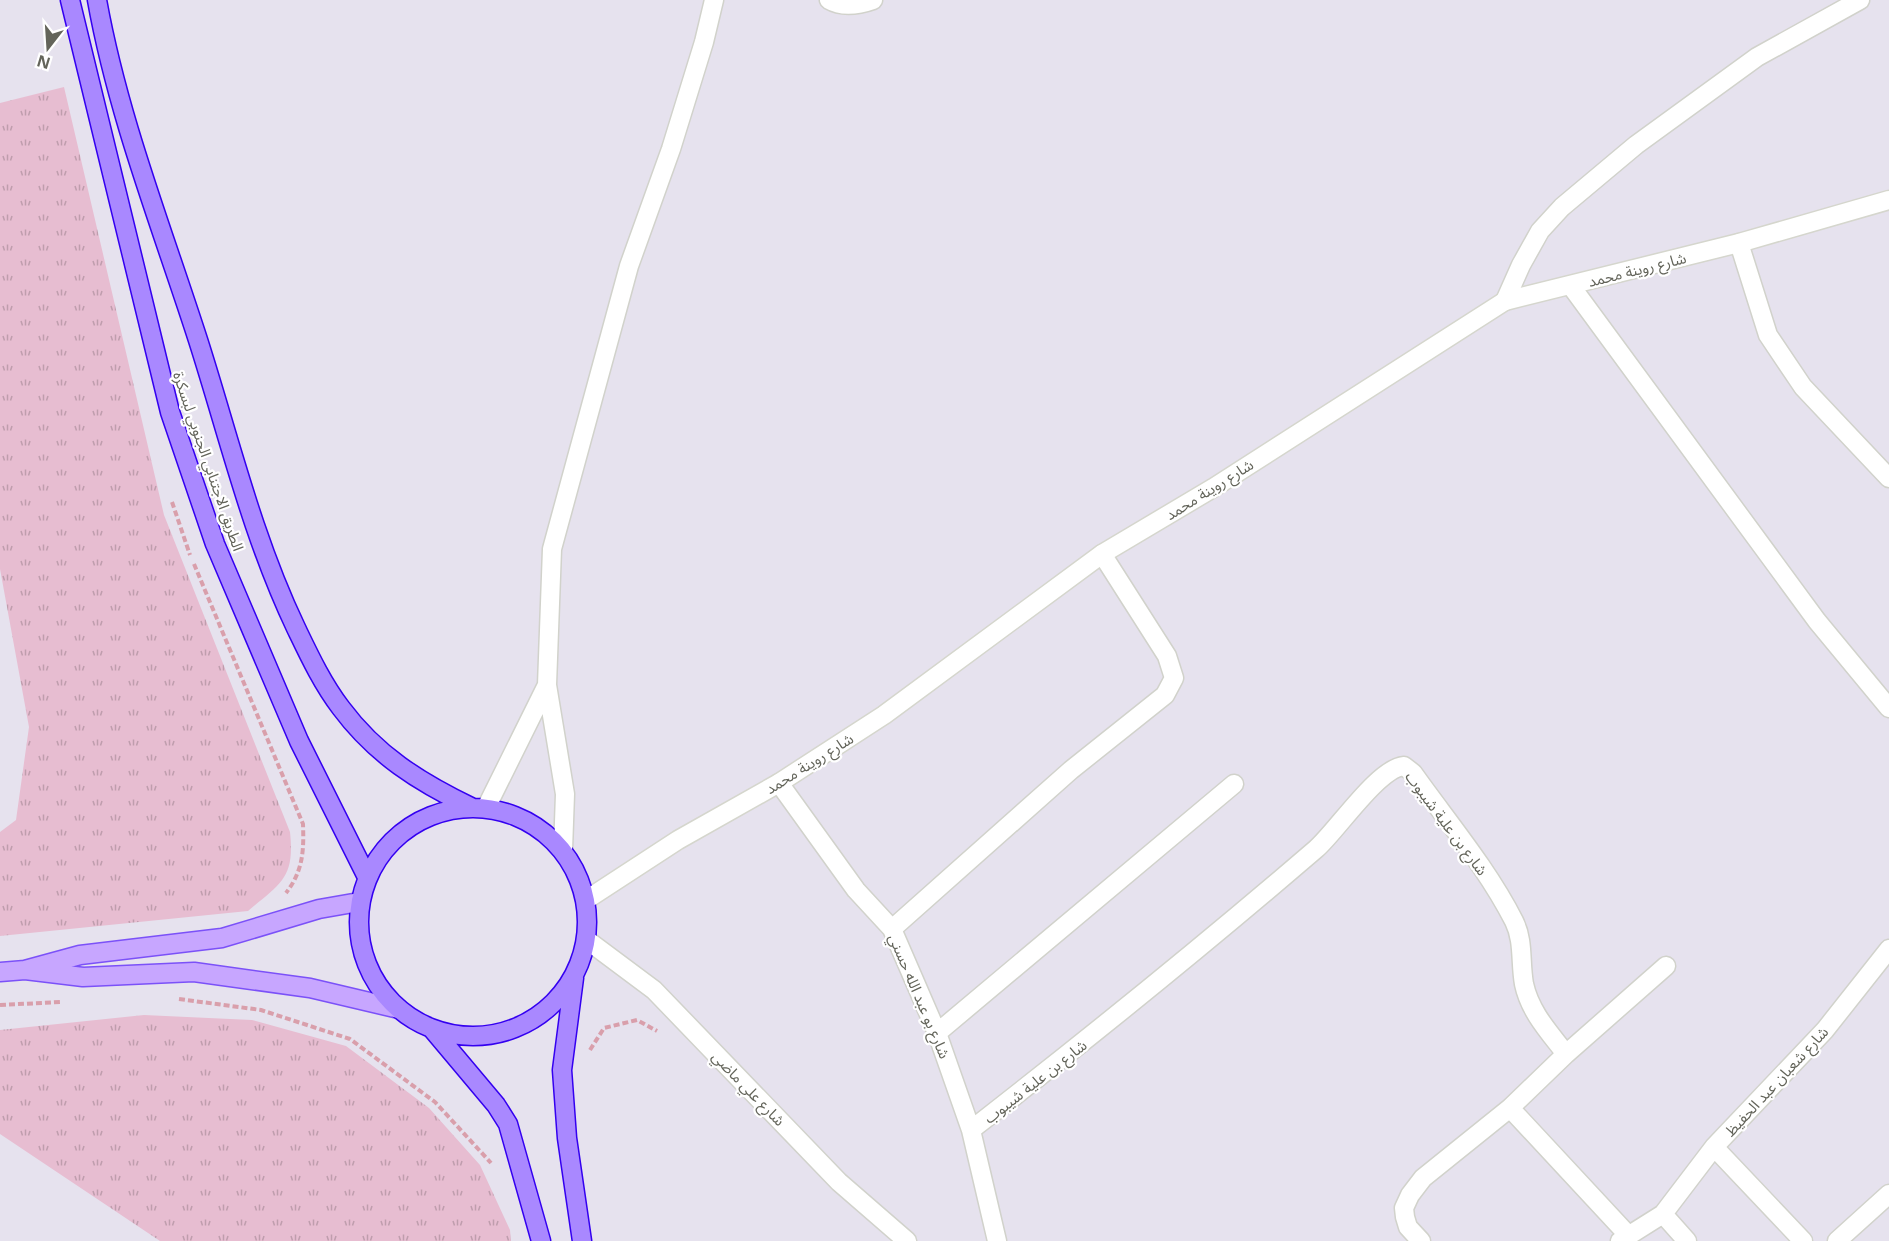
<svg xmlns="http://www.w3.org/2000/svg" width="1889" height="1241" viewBox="0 0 1889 1241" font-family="'Noto Sans','Noto Sans Arabic',sans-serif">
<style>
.grass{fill:url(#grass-tufts)}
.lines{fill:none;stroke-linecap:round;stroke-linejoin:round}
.lane-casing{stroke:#d1d2cb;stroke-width:21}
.street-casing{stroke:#d1d2cb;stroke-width:21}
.secondary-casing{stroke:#d5d6cd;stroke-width:21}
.primary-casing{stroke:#7b51f8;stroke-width:21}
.highway-casing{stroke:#3400f0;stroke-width:21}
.path{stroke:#d99fab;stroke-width:4;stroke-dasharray:6 3;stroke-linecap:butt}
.lane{stroke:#fff;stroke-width:18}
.street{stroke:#fff;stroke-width:18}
.secondary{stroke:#fff;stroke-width:18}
.primary{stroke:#c7a6ff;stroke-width:18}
.highway{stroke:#a988ff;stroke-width:18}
.labels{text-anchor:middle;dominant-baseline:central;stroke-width:4.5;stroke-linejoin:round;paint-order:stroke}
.street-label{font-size:15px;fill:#63645a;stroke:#fff}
</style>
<defs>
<pattern id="grass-tufts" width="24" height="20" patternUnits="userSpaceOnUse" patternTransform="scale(1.5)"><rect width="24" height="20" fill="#e7bdd1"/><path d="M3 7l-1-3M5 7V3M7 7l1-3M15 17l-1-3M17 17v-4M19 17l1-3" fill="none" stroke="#bf9dad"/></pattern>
</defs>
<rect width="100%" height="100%" fill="#e6e2ee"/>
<path class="grass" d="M64,87L164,515L290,832C295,878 281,883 248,911L0,936V832L16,820L29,727L0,569V103Z
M144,1015L252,1020L346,1046L429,1108L480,1165L510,1230L511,1241H160L0,1134V1030Z"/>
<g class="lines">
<g class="lane-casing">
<path id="lane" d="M1739,243L1768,335L1803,387L1889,478"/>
</g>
<g class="street-casing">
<path id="street" d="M829,0C843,8 859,5 873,0
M1571,286L1817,621L1889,708
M1505,301L1521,265L1540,231L1562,207L1636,145L1757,57L1860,0
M779,783L856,890L892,929L937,1033L971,1130L997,1241
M486,808L547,685
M563,850L565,794L547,685L552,549L629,266L671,149L704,42L714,0
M892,929L1071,770L1165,695L1174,678L1167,656L1102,554
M587,940L654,990L839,1182L907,1241
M937,1033L1234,784
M1566,1054L1666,966
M1510,1108L1628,1235
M971,1130C1088,1039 1203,946 1316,849C1336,832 1378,768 1404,766L1413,773C1447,821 1487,868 1514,921C1524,941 1520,962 1524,984C1530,1012 1549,1032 1566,1054L1510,1108L1423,1178L1410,1195L1404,1208L1405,1217L1408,1227L1421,1241
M1714,1147L1803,1241
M1663,1214L1687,1241
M1620,1241L1663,1214L1714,1147L1825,1030L1889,949
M1837,1241L1889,1194"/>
</g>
<g class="secondary-casing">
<path id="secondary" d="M586,900L678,840L779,783L884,715L1102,554L1213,488L1505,301L1739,243L1889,200"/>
</g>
<g class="primary-casing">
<path id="primary" d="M25,970L83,977L194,972L310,988L399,1009
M0,972L25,970L80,955L222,938L319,909L359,902"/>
</g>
<g class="highway-casing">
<path id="highway" d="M70,0L170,412L215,544L299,741L367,877
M97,0C118,117 162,228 198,340C229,437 252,536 296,628C309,655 322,683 341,708C376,755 419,782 471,807
M359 922a114 114 0 1 1 228 0a114 114 0 1 1-228 0Z
M574,978L562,1070L567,1138L582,1241
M433,1030L496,1105L508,1124L541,1241"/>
</g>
<path class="path" d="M172,502L190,555
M194,564L303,824C304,851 303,871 286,893
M179,999L261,1010L350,1039L435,1102L491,1163
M0,1005L61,1002
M590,1050L604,1028L637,1020L657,1031"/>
<use href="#lane" class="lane"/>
<use href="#street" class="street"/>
<use href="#secondary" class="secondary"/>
<use href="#primary" class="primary"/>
<use href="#highway" class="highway"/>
</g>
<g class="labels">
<g class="street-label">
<text transform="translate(1637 269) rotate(-14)">شارع روينة محمد</text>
<text transform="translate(209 461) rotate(71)">الطريق الاجتنابي الجنوبي لبسكرة</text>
<text transform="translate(1209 489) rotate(-32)">شارع روينة محمد</text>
<text transform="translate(809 763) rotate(-32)">شارع روينة محمد</text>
<text transform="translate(1447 823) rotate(53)">شارع بن علية شيبوب</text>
<text transform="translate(920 996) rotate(67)">شارع بو عبد الله حسني</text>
<text transform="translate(1035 1081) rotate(-38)">شارع بن علية شيبوب</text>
<text transform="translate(1776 1081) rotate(-47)">شارع شعبان عبد الحفيظ</text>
<text transform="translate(749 1088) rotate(46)">شارع علي ماضي</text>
</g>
</g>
<g transform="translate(48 48) rotate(197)" stroke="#ffffff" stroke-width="4.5" paint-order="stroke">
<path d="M0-4.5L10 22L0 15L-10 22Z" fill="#63645a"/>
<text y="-9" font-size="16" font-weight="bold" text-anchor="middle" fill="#63645a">N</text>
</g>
</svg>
